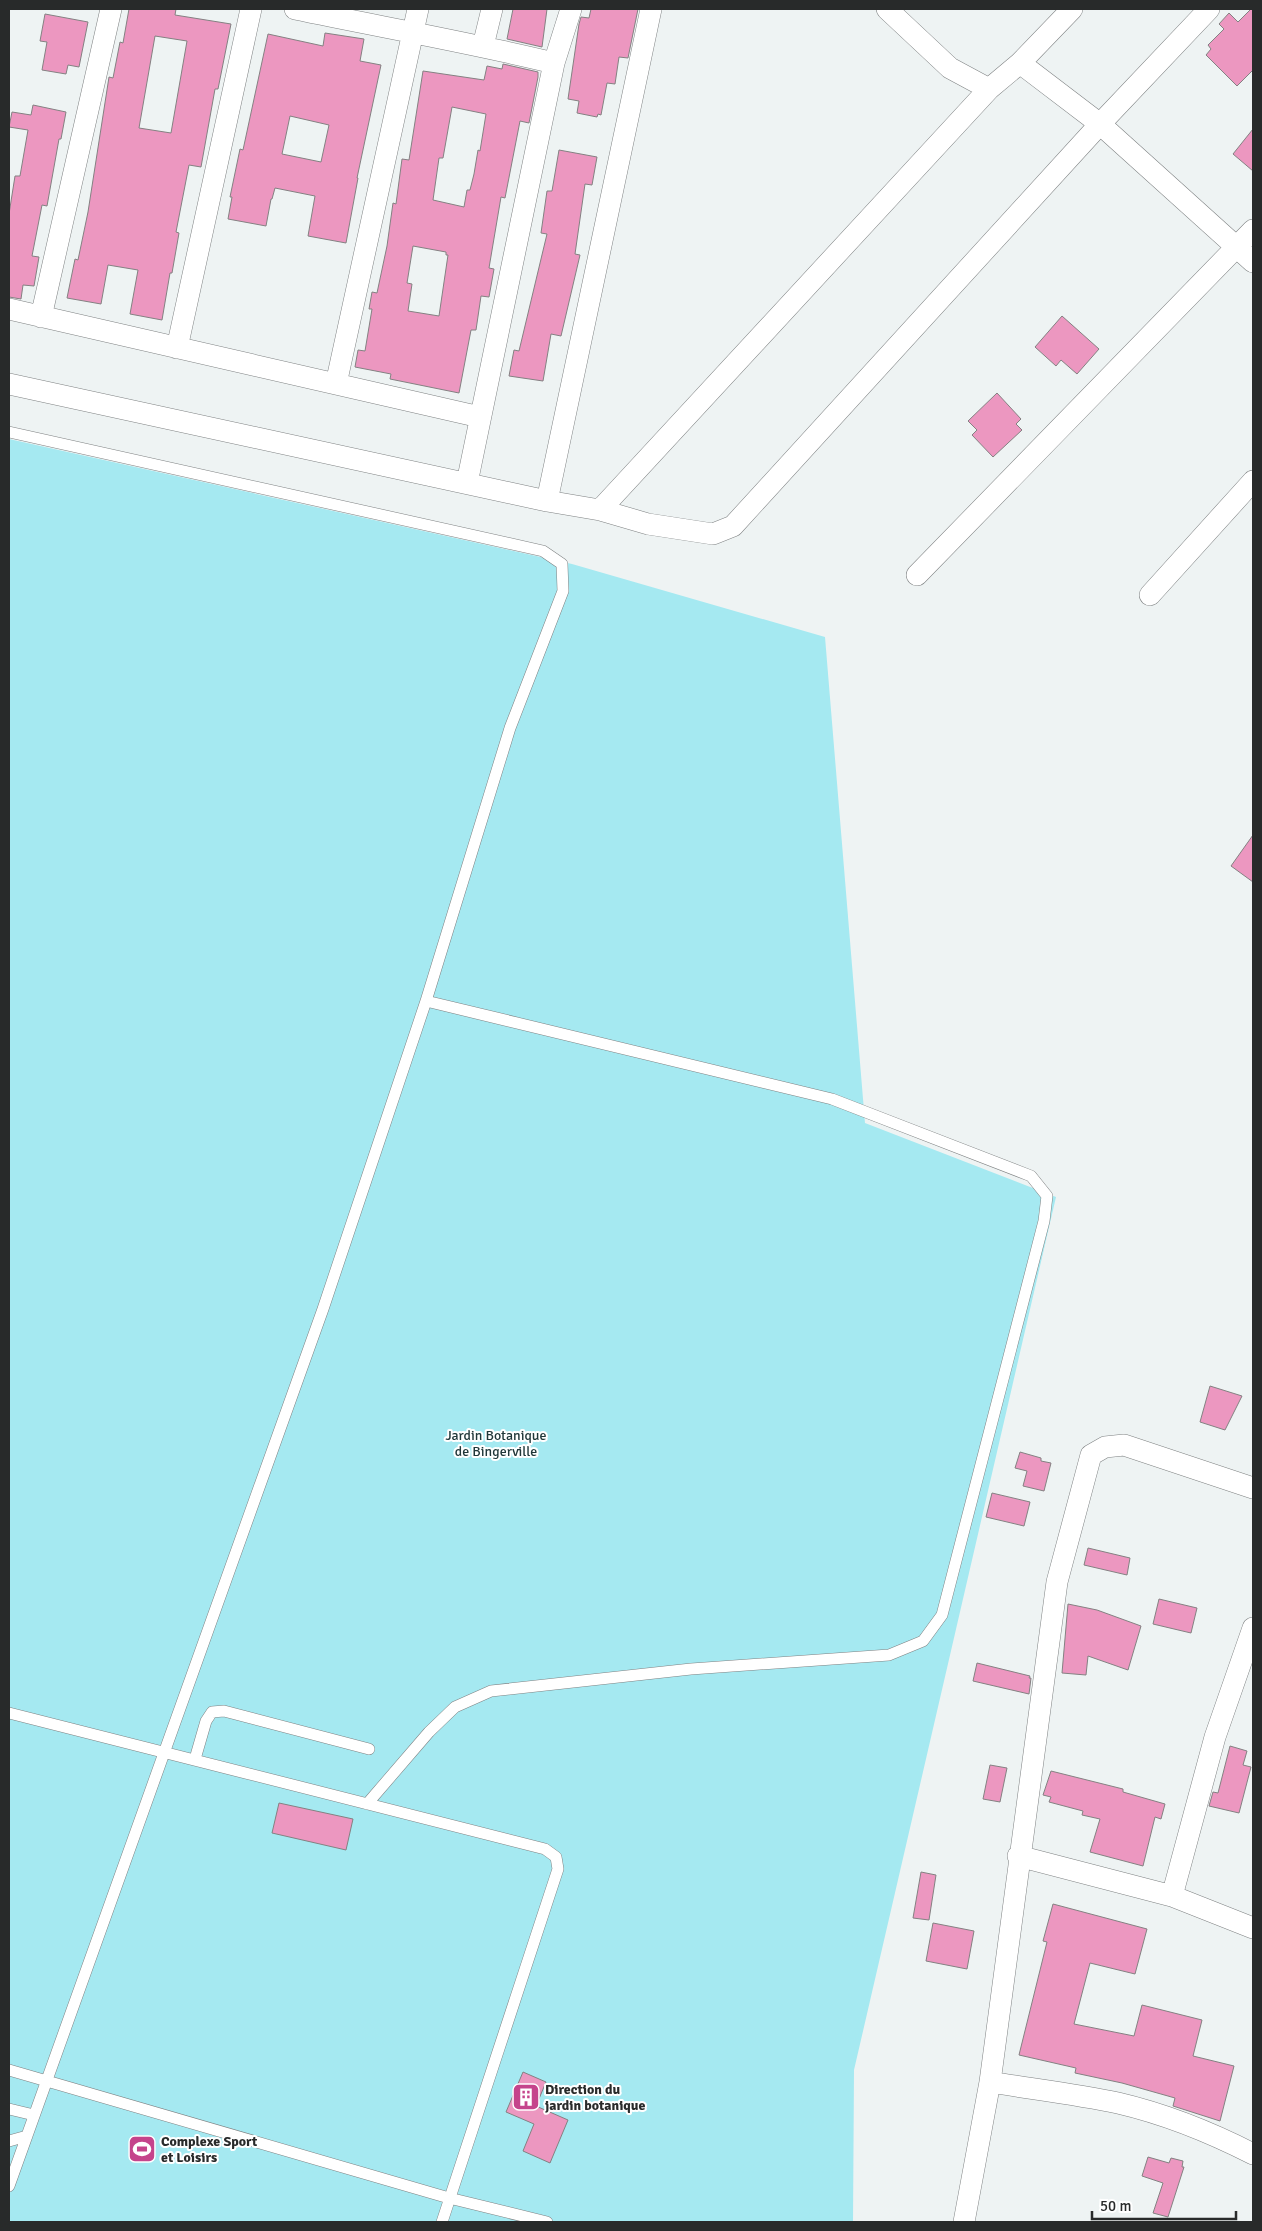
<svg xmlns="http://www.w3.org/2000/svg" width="1262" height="2231" viewBox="0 0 1262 2231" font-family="Signika,sans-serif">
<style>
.green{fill:#a5e9f1}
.building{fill:#ec97c0;stroke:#848182;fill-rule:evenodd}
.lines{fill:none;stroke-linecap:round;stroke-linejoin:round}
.lane-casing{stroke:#7f8283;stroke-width:12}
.street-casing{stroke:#7f8283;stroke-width:22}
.lane{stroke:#fff;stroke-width:11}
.street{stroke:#fff;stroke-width:21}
.labels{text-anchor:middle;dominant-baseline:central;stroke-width:4;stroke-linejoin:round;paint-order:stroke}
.park-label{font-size:14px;fill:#203739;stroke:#fff}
.poi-label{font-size:14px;font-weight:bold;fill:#282a2a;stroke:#fff;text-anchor:start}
</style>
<rect width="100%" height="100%" fill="#eef3f3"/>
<path class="green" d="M9,439L572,564L825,637L865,1123L1056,1197L854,2070L853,2222H9Z"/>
<path class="building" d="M129,9H176L175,15L231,24L218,89H215L201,167L189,165L176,232L179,233L172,273H170L162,320L130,314L138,270L108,265L101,304L67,298L75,259L78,260L88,212L109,77L113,78L120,42L123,43ZM155,36L187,41L171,133L139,128Z
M513,9H547L542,47L507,39Z
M591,9H638L628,58L619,57L615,84L607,83L601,115L598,114L597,117L577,113L579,101L568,99L579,24L581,17L589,18Z
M1251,9H1253V70L1237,86L1206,55L1211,49L1208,45L1224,29L1219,24L1229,13L1238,22Z
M45,14L88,22L79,67L68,65L66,74L42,70L47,42L40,41Z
M325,33L364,39L360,61L381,65L357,178H358L346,243L308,236L315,196L275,188L272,199H271L266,226L228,219L232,197H230L240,149L243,150L268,34L323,46ZM290,116L329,125L321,162L282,154Z
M503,64L538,72V77L529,123L520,121L505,198L501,197L489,268L494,269L489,297L481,296L476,330H471L459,393L390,379L391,374L355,367L358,350L365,351L372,309H369L372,292L377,293L387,246L393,203L396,204L402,159L409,160L423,71L484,80L487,66L502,69ZM452,107L486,114L480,151L478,150L474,174L470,190H467L464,207L433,200L439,158H443ZM413,246L446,252V255H448L439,316L408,311L412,284L407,283Z
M33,105L66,112L61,139H59L47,206L42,205L32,256L39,257L34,286L23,285L21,299L9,297V214L15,176H20L28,130L9,127L12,112L31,115Z
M1253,129V171L1233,154Z
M559,150L597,157L592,185L585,184L575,254L580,255L561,336L551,334L543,381L509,376L514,350L519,351L547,234L541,233L547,191H552Z
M1062,316L1099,349L1077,374L1061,360L1056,366L1035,347Z
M997,393L1021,419L1016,424L1022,430L993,457L972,435L977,430L968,421Z
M1253,835V882L1231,866Z
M1210,1386L1242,1396L1225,1430L1200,1422Z
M1020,1452L1041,1458V1461L1051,1463L1044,1491L1023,1486L1027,1471L1015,1468Z
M992,1493L1030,1502L1024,1526L986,1517Z
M1088,1548L1130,1558L1127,1575L1084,1565Z
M1159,1599L1197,1608L1191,1633L1153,1624Z
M1068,1604L1097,1610L1141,1626L1128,1670L1088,1656L1086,1675L1062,1673Z
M977,1663L1030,1676L1029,1678H1031L1029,1694L973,1681Z
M1230,1746L1247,1751L1243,1765L1251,1767L1239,1813L1209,1806L1213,1792L1218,1793Z
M990,1765L1007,1768L1000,1802L983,1799Z
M1051,1771L1123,1789V1792L1165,1804L1161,1819L1155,1817L1143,1866L1090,1852L1100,1819L1082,1815L1083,1811L1049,1802L1051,1797L1043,1795Z
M279,1803L353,1819L346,1850L272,1833Z
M921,1872L936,1875L929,1920L913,1918Z
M1053,1904L1147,1929L1135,1974L1090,1963L1074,2024L1134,2036L1142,2005L1202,2020L1193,2056L1234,2066L1220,2121L1173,2106L1175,2098L1122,2083L1075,2073L1076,2068L1019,2055L1047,1942L1043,1941Z
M933,1923L974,1931L967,1969L926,1961Z
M523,2072L546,2082L536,2106L568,2120L550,2163L523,2151L534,2124L506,2112Z
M1148,2157L1169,2163L1171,2158L1183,2161L1182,2167H1184L1168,2217L1153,2213L1163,2183L1142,2176Z"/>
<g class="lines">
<g class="lane-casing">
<path id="lane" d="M9,432L543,551L562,564L563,591L510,728L426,1001L323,1309L9,2186
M9,1713L545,1849L556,1857L558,1869L442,2222
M195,1759L206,1721L212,1712L224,1711L369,1749
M367,1804L429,1732L455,1707L491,1691L691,1669L889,1655L923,1641L942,1615L1044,1221L1047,1196L1031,1176L832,1099L426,1001
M9,2070L449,2198L547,2222
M9,2109L34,2115
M9,2141L27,2136"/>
</g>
<g class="street-casing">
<path id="street" d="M295,9C381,27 468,42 554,63
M887,9L950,68L989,89
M1072,9L1020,63L1100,124L1253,262
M483,46L492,9
M9,309L480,417
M41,317L111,9
M177,348L251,9
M9,384L547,501L600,510L648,524L713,534L733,526L1100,124L1209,9
M336,384L418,9
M467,483L554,63L571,9
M547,501L651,9
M600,510L989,89L1020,63
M917,575L1253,230
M1150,595L1253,481
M1018,1856L1172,1896L1215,1737L1253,1628
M1172,1896L1253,1928
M990,2082C1032,2089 1076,2094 1118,2103C1165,2114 1210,2132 1253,2154
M964,2222L990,2082L1057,1582L1091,1455L1105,1447L1124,1445L1253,1488"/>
</g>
<use href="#lane" class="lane"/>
<use href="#street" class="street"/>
</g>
<defs>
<g id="building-square" transform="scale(1.4375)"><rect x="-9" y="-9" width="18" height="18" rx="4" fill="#c5448c" stroke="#fff"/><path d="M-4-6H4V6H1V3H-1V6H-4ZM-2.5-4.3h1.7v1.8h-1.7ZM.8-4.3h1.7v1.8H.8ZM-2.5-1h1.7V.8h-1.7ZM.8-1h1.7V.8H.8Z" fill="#fff"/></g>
<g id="stadium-square" transform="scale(1.4375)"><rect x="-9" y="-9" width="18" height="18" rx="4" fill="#c5448c" stroke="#fff"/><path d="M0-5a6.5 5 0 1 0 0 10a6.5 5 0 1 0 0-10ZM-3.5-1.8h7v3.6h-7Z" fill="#fff"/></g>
</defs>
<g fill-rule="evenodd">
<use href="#building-square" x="526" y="2097"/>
<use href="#stadium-square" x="142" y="2149"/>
</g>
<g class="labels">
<g class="park-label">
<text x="496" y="1435">Jardin Botanique<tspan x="496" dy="16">de Bingerville</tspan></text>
</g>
<g class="poi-label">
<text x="545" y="2089">Direction du<tspan x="545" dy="16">jardin botanique</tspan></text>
<text x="161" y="2141">Complexe Sport<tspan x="161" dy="16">et Loisirs</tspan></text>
</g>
</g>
<rect width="1262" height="2231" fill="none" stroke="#282a2a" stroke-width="20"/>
<path d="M1092 2211v8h144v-8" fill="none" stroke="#282a2a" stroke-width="2.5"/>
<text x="1100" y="2211" font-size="15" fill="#282a2a" stroke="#ffffff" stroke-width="4" paint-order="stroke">50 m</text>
</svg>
